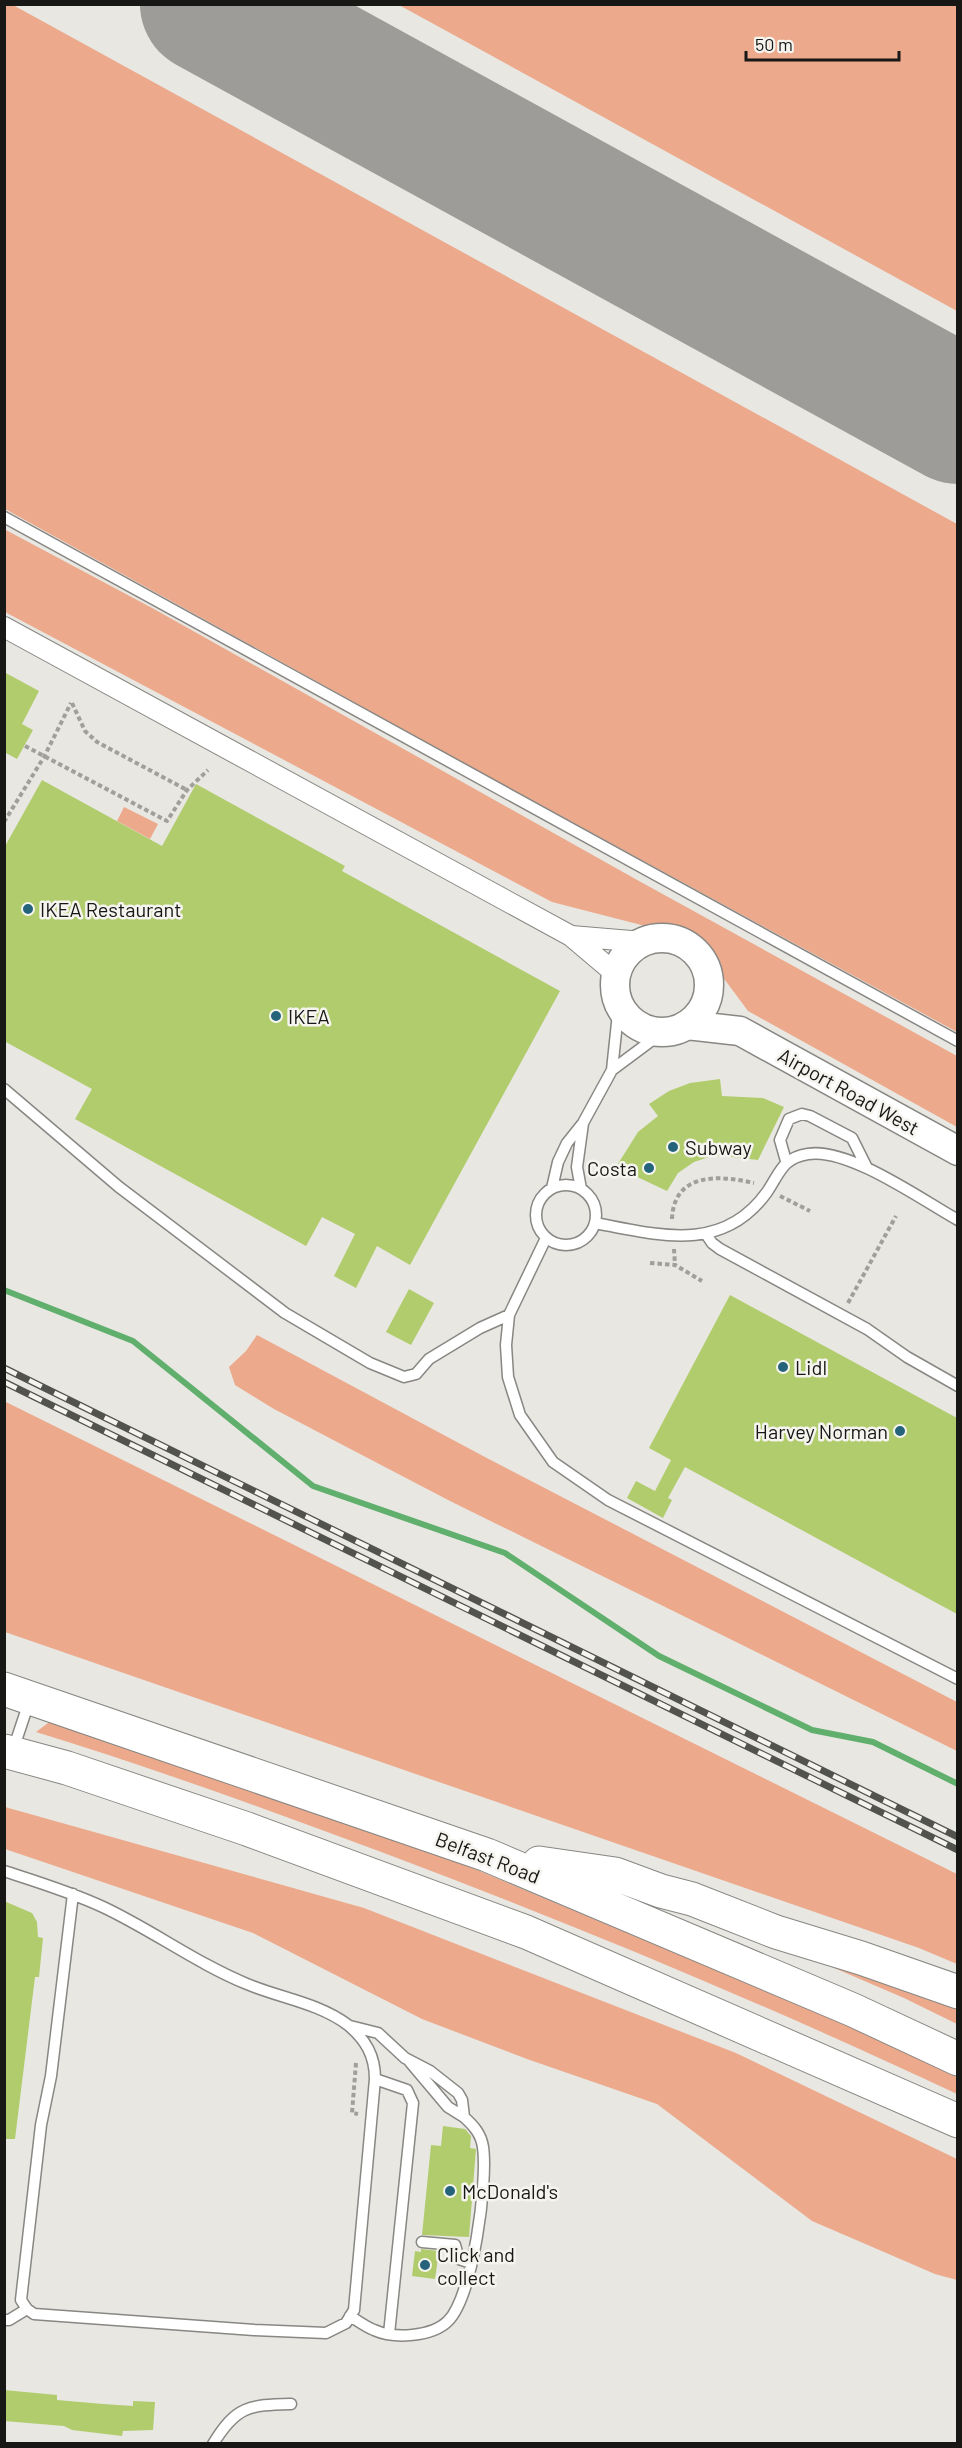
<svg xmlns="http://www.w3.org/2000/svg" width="962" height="2448" viewBox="0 0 962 2448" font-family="Barlow,sans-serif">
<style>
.green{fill:#eca98c}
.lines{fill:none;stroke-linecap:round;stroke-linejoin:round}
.stream{stroke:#60af6d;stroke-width:6}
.runway{stroke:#9d9c98;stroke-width:138}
.building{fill:#b1cc6d}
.lane-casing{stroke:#888783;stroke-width:13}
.street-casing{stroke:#888783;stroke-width:22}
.secondary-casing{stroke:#888783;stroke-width:31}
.highway-casing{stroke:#888783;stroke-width:35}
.path{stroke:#a09f9b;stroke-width:4;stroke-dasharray:4.5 3;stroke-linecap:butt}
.lane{stroke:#fff;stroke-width:10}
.street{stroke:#fff;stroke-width:20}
.secondary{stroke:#fff;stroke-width:28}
.highway{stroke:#fff;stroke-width:33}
.rail-casing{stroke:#52524f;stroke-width:7}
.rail{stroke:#f5f4ef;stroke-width:4.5;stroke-dasharray:14;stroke-linecap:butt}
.poi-dot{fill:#25637a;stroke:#f5f4ef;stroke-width:2}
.labels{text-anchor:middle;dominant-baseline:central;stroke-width:5;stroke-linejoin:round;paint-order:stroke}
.poi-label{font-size:20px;fill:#171715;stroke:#f5f4ef;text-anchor:start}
.street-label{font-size:20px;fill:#171715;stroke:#f5f4ef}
</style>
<rect width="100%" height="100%" fill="#e8e7e2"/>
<path class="green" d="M13,5L957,524V1032L462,762L5,509L4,5Z
M399,5H957V311Z
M4,529L154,609L639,881L957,1056V1127L748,1011L708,957L684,936L552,902L5,612Z
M124,807L158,824L150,839L117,821Z
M257,1335L483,1456L957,1702V1751L450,1501L274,1409L235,1385L229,1367L246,1351Z
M4,1401L957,1874V1964L919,1948L5,1632Z
M52,1720L451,1859L861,2031L957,2077V2094C770,2006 578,1926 384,1853C269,1810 153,1768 36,1732Z
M5,1807L364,1908L736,2053L957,2159V2280L935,2274L812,2221L657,2104L527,2059L422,2019L253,1933L5,1849Z
M811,1958L957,2005V2024L904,1998Z"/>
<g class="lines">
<path class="stream" d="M4,1290L133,1341L313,1486L505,1553L659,1656L812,1730L873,1742L958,1784"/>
<path class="runway" d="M209,4L958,415"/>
</g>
<path class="building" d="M4,672L39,691L22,724L33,730L17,759L6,753L4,756Z
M42,780L162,846L196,784L345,866L342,871L560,991L410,1265L377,1246L356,1288L334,1276L355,1234L322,1217L306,1246L75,1119L92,1089L4,1041V848Z
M720,1079L722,1096L763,1098L784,1107L758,1160L715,1155L694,1162L678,1173L667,1191L616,1167L638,1132L658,1116L649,1104L669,1091L690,1083Z
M409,1289L434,1303L411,1345L386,1332Z
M730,1295L957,1418V1614L685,1467L668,1498L672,1500L663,1518L627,1498L636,1481L655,1491L671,1460L649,1448Z
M4,1901L32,1913L37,1922L38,1937L43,1938L39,1977H35L15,2139H4Z
M443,2126L465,2129L471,2136L470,2148L476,2149L469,2237L422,2235L431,2145L441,2146Z
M421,2249L439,2251L435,2279L412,2276L415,2251L421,2252Z
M4,2390L57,2395V2400L103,2404L133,2406V2401L155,2402L153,2430L123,2431L122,2436L72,2430L64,2426L4,2421Z"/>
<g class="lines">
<g class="lane-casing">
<path id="lane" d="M4,517L958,1041
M612,1070L663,1032
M4,1089L119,1187L285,1313L370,1363L404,1377L416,1374L429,1359L480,1328L509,1315
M786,1161L780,1140L789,1119L802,1114L810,1116L852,1138L867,1168
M536 1215a30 30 0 1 1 60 0a30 30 0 1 1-60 0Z
M552,1188L558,1162L567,1143L583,1123L612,1070L619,1004
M581,1189L577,1167L583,1123
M595,1223C658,1235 723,1254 767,1192C780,1173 782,1158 808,1154C848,1147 922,1200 958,1220
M706,1234L712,1243L720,1249L867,1329L907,1357L958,1386
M546,1238L509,1315L506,1345L508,1377L520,1415L553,1462L608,1500L958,1679
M13,1750L29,1702
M4,1871C38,1882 71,1892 103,1907C152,1930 196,1963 247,1984C280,1998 319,2003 348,2025C366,2040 375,2056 375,2079L354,2310L346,2323L326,2333L254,2330L34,2314L27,2309L21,2300L41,2125L51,2076L73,1894
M350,2026L378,2033L405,2058L430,2071L458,2093L462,2100L464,2117C474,2126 481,2134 483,2147C488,2182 473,2296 448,2321C432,2337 394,2339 374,2330C366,2327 358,2321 350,2316
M410,2062L448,2107L464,2117
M375,2079L407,2090L413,2103L389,2334
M422,2242L455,2245L459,2259L471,2263
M4,2320H9L27,2309
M213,2444C236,2406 249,2405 291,2404"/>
</g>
<g class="street-casing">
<path id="street" d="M4,627L571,936L616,974
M571,936L643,942"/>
</g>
<g class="secondary-casing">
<path id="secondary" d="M615 985a47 47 0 1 1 94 0a47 47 0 1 1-94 0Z
M687,1025L740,1031L958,1151"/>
</g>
<g class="highway-casing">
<path id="highway" d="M4,1689L487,1855L853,2010L958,2059
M4,1751L67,1768L247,1829L526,1932L958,2121
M539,1863L615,1874L661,1891L692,1899L776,1932L861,1958L958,1992"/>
</g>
<path class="path" d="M72,703L85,731L97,742L187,790
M25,746L167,821L187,790L208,770
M4,822L44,757L71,703
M780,1196L810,1211
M672,1219C674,1172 719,1175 754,1183
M674,1249L675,1265
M650,1263L675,1265L702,1281
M848,1303L896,1216
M356,2063L352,2113L358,2114"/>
<use href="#lane" class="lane"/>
<use href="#street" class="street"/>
<use href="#secondary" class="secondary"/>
<use href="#highway" class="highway"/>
<g class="rail-casing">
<path id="rail" d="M4,1368L958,1837
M4,1382L958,1850"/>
</g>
<use href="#rail" class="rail"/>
</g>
<g class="poi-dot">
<circle cx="28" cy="909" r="6"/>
<circle cx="276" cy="1016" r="6"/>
<circle cx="673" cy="1147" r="6"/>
<circle cx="649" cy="1168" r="6"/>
<circle cx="783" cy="1367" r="6"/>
<circle cx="900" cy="1431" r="6"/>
<circle cx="450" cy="2191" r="6"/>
<circle cx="425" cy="2265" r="6"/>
</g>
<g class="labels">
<g class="poi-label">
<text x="40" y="909">IKEA Restaurant</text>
<text x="288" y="1016">IKEA</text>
<text x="685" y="1147">Subway</text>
<text x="637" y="1168" text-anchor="end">Costa</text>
<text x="795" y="1367">Lidl</text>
<text x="888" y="1431" text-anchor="end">Harvey Norman</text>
<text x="462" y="2191">McDonald's</text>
<text x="437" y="2254">Click and<tspan x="437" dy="23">collect</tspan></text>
</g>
<g class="street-label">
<text transform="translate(849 1091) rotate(29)">Airport Road West</text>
<text transform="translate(488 1857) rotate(21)">Belfast Road</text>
</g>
</g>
<rect width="962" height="2448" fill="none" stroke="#171715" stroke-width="12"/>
<path d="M746 51v9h153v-9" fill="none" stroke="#171715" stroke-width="3"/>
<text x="755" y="51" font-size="18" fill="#171715" stroke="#f5f4ef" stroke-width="4.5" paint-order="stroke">50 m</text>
</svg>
